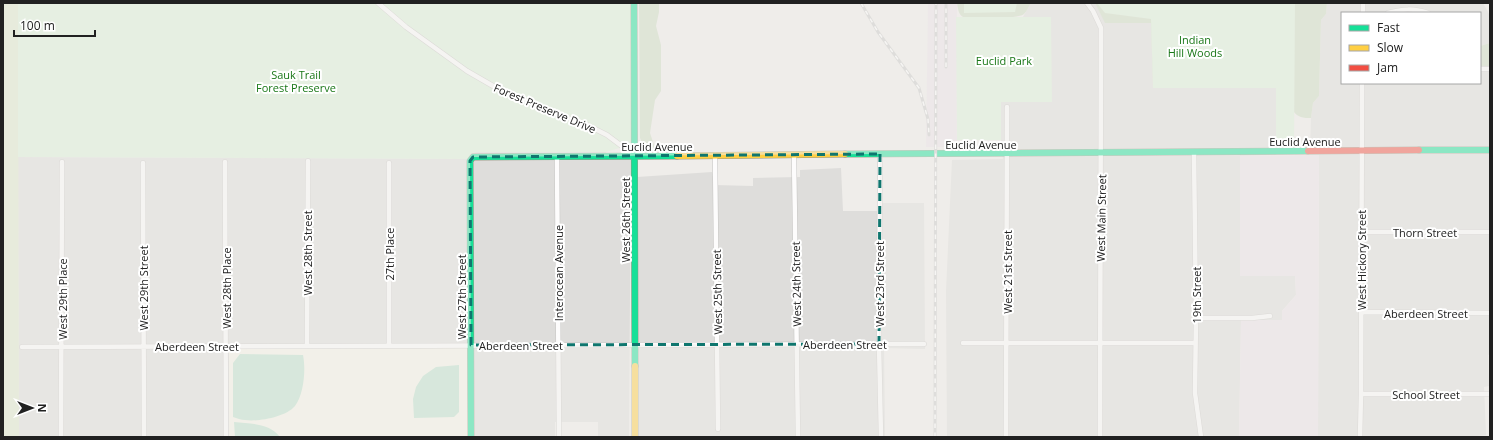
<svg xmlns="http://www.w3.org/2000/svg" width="1493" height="440" viewBox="0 0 1493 440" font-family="'Open Sans',sans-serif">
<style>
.residential{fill:#dedddb}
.industrial{fill:#ece3e9}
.education{fill:#f6f4e8}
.grass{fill:#dee9cc}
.forest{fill:#cddbc2}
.park{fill:#dcf1d9}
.pitch{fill:#bae1cc}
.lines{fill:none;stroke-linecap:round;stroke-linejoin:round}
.street-casing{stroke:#c5c4c2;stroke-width:5.5}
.fast-casing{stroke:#989783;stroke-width:7}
.slow-casing{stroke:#989783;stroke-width:7}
.jam-casing{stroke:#989783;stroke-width:7}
.street{stroke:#fdfcfc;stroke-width:4.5}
.fast{stroke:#16e098;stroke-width:6}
.slow{stroke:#ffcf43;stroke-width:6}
.jam{stroke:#f24e42;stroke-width:6}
.rail-casing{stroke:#cbcbcb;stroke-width:3}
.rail{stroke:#fff;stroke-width:1.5;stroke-dasharray:4.5;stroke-linecap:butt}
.marked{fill:none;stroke:#0f766e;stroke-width:3;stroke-dasharray:8 5;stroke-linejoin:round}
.labels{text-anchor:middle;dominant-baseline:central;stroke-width:4;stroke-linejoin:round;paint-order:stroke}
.park-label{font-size:11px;fill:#197717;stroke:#fff}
.street-label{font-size:11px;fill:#212121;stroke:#fff}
</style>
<rect width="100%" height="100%" fill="#efedea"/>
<path class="residential" d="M1031,3H1095L1106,23H1151L1153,88H1276V155L1240,156V276H1295L1296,295L1282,311V320L1241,321L1239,437H947L946,292L952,160L1003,159L1001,140V102L1051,17H1023Z
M1327,3H1483L1490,16V43L1480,46V13H1342V83H1480V66H1490V354L1488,355L1489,386L1484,387L1486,435L1468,437H1318L1319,155H1310L1311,118L1313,103L1319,96L1321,20L1326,14Z
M476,152H606L607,158L631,157L629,436H598V422H555V437H19L18,157L466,159L472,153Z
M841,168L843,211H882V203H924L925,349L884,348L885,437H639L637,177L712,172L714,185L753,186V178L800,177V170Z"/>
<path class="industrial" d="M928,3H957V147H926Z
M1319,155L1318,437H1239L1241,320H1282V311L1296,295L1295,276H1240V156Z"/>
<path class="education" d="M468,348V437H229V349Z"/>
<path class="grass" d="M3,3H18L19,437H3Z"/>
<path class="forest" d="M639,3H659V12L656,26L661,45V91L655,100L650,133L655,148L647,149L644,147L640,138Z
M957,3H1031C1029,6 1027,11 1024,14C1019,19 970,20 963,17C958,14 958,8 957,3Z
M1095,3H1327L1326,14L1321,20L1319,96L1313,103L1311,118C1292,119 1291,107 1285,92L1276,88H1153L1151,23H1105Z
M1490,43V66H1480V46Z"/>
<path class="park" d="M18,3H631V142L629,145L606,152H476L472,153L467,159L18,157Z
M964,3H1017L1015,12L964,13Z
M1097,3H1295L1294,148L1276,147V88H1153L1151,19L1105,13Z
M956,17H1051L1052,102H1001V140H957Z"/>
<path class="pitch" d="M240,354L303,355C306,369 304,394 295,406C286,417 258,422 245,420C241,420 237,418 233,417V363Z
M459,365V412L454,417L414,418L413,399L416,387L423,376L436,367Z
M234,422C251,424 269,423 280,437H235Z"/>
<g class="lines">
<g class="street-casing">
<path id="street" d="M378,3L406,27L467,71L500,90L557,114L587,125L607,135L635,156
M1087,3L1093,11L1101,28L1100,437
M1363,3V13
M1388,13C1402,9 1413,8 1428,13
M1480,69H1490
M1194,152L1196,318L1195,393L1201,437
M880,154L879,344L881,437
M715,155L718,429
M794,155L798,437
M557,157L559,437
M225,162L226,437
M143,163L144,437
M389,163V346
M1361,232H1490
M1361,312L1490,313
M1196,318H1252L1270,316
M963,343H1195
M307,346L308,161
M22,347L924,344
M1361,394H1490
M61,437L62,162
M1006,437L1007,107
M1360,437L1361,394L1362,83"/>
</g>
<g class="fast-casing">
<path id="fast" d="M634,3L635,366
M1419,150H1490
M845,154L1308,151
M471,437L470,161L473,157L677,156"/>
</g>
<g class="slow-casing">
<path id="slow" d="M677,156L845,154
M635,366V437"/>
</g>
<g class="jam-casing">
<path id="jam" d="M1308,151L1419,150"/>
</g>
<use href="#street" class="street"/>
<use href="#fast" class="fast"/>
<use href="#slow" class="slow"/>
<use href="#jam" class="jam"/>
<g class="rail-casing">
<path id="rail" d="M861,3L878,32L919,88L928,119L929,135
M946,67V3
M935,437L936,3"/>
</g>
<use href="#rail" class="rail"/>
</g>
<path d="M0 0H1493V440H0ZM880,154L879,344L471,345L470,161L473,157Z" fill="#efedea" fill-opacity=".55" fill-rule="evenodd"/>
<path class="marked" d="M880,154L879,344L471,345L470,161L473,157Z"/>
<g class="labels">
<g class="park-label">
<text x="1195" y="39">Indian<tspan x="1195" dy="13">Hill Woods</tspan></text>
<text x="1004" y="60">Euclid Park</text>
<text x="296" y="74">Sauk Trail<tspan x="296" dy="13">Forest Preserve</tspan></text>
</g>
<g class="street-label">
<text transform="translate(545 108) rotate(23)">Forest Preserve Drive</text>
<text x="1305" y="141">Euclid Avenue</text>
<text x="981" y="144">Euclid Avenue</text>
<text x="657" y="146">Euclid Avenue</text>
<text transform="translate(1101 218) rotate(-89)">West Main Street</text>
<text transform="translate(625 220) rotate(-90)">West 26th Street</text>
<text x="1425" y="232">Thorn Street</text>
<text transform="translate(307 253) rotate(-90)">West 28th Street</text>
<text transform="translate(389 254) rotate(-90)">27th Place</text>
<text transform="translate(1361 260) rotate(-90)">West Hickory Street</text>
<text transform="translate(1007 272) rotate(-90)">West 21st Street</text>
<text transform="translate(558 273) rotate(-90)">Interocean Avenue</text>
<text transform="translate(796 284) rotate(-91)">West 24th Street</text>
<text transform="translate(879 284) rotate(-90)">West 23rd Street</text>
<text transform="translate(143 288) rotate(-90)">West 29th Street</text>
<text transform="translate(226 288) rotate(-90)">West 28th Place</text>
<text transform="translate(717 292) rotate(-91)">West 25th Street</text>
<text transform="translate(1196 295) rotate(-90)">19th Street</text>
<text transform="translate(461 297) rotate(-90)">West 27th Street</text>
<text transform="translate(62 299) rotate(-90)">West 29th Place</text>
<text x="1426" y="313">Aberdeen Street</text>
<text x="845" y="344">Aberdeen Street</text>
<text x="521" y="345">Aberdeen Street</text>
<text x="197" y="346">Aberdeen Street</text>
<text x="1426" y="394">School Street</text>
</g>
</g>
<rect width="1493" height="440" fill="none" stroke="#212121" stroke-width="8"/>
<rect x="1341" y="12" width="140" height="72" fill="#ffffff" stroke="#a6a6a6"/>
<rect x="1349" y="25" width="20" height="6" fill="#16e098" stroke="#a6a6a6"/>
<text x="1377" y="32" font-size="12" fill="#212121">Fast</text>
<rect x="1349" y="45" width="20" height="6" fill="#ffcf43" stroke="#a6a6a6"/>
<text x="1377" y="52" font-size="12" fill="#212121">Slow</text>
<rect x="1349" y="65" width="20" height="6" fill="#f24e42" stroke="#a6a6a6"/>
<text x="1377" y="72" font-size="12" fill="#212121">Jam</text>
<g transform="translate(32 408) rotate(90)" stroke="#ffffff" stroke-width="3" paint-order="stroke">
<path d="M0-3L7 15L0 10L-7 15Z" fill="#212121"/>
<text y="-6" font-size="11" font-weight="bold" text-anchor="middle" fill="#212121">N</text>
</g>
<path d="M14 30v6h81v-6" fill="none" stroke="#212121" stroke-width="2"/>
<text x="20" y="30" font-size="12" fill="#212121" stroke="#ffffff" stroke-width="3" paint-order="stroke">100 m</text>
</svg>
